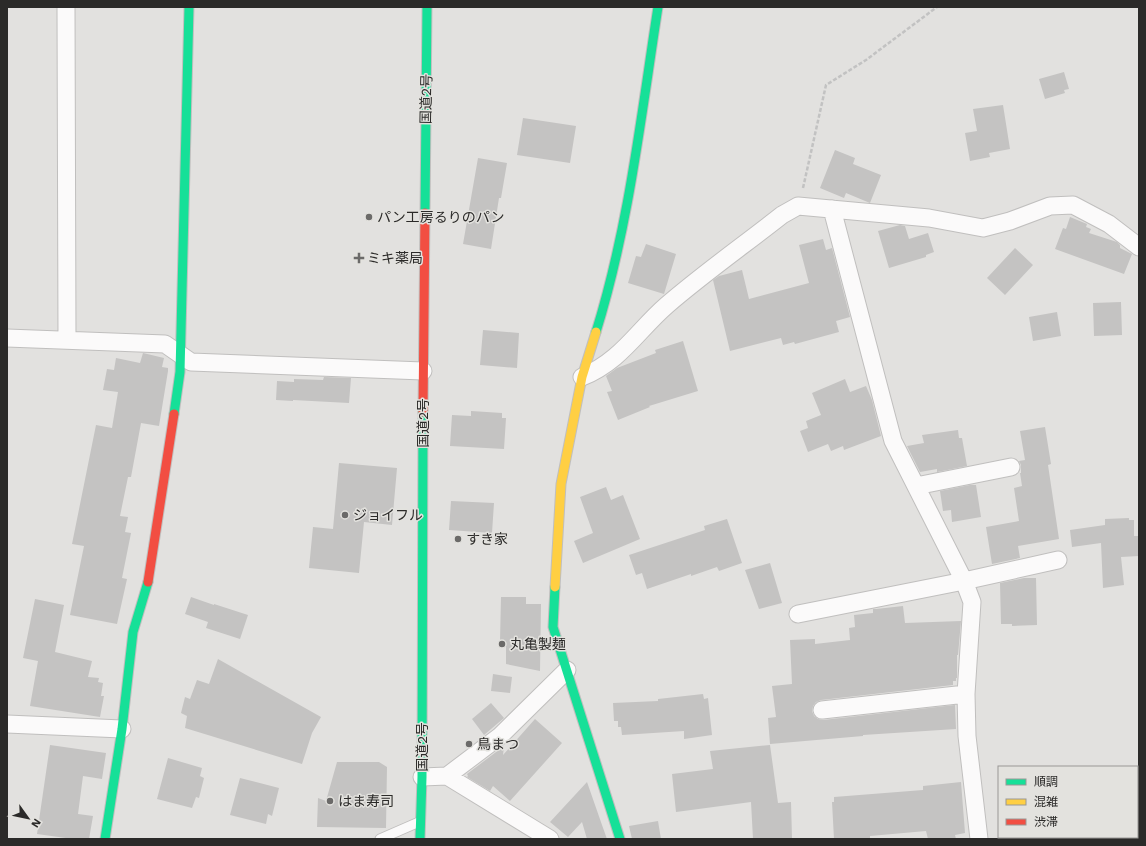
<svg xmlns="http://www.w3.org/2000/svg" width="1146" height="846" viewBox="0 0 1146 846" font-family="'Work Sans','Noto Sans JP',sans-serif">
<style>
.building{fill:#c4c3c2}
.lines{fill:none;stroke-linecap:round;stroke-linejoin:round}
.lane-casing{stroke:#c0bfbe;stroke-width:11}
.street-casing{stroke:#c0bfbe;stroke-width:19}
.fast-casing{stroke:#c0bfbe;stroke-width:11}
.slow-casing{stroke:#c0bfbe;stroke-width:11}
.jam-casing{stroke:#c0bfbe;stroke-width:11}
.path{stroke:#c2c2c2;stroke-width:2.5;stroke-dasharray:4 2;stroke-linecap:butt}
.lane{stroke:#fbfafa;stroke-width:9}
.street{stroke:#fbfafa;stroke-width:17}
.fast{stroke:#16e098;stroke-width:9}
.slow{stroke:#ffcf43;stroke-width:9}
.jam{stroke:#f24e42;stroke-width:9}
.poi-dot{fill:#6b6a69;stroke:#e3e2de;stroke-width:1.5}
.labels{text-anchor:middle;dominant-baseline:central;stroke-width:3;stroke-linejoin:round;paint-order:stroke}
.street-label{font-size:14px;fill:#2b2a29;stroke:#e3e2de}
.poi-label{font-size:14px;fill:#2b2a29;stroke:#e3e2de;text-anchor:start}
</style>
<rect width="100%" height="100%" fill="#e2e1df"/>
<path class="building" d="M1064,72L1069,89L1064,90L1065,93L1045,99L1039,79Z
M1003,105L1010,149L989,153L990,157L970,161L965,133L977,131L973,109Z
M523,118L576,126L570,163L517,155Z
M835,150L855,158L853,164L881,175L870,203L846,193L844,198L820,188Z
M478,158L507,163L501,198H499L491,249L463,244Z
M1070,217L1087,224L1086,227L1091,229L1089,233L1117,242L1120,245V248L1132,254L1124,274L1055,249L1063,228L1066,229Z
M900,225L905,226L909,239L928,233L934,252L926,255V257L889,268L878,231Z
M823,239L826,250L832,248L850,317L836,321L839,332L795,344L794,342L783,345L781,338L730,351L713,280L719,276L742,270L749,299L809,283L799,245Z
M646,244L676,254L664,294L628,283L636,256L641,257Z
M1015,248L1033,265L1005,295L987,278Z
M1121,302L1122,335L1094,336L1093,303Z
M1057,312L1061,336L1033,341L1029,317Z
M483,330L519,333L517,368L480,365Z
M683,341L698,391L649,406L650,407L618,420L607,392L612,391L606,376L617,368L656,353L655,350Z
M143,353L164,358L162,367L168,368V371L159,426L141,423L131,477H128L120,516L128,517L125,532L131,533L122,578L127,579L117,624L70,615L84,546L72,544L96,425L112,428L118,392L103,390L107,369L114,370L116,358L140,363Z
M324,377L351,378L349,403L293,400V401L276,400L277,381L294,382V379L323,380Z
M845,379L850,392L866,386L872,400L881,436L844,450L843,446L831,451L828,444L808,452L800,431L808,428L806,421L821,415L812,393Z
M471,411L502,413V418H506L504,449L450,446L452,415L471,416Z
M1045,427L1051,464L1048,465L1059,539L1018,546L1020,558L992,564L986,527L1019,521L1014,488L1022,486L1020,473H1021V465L1019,461L1025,460L1020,431Z
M958,430L959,438H962L967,466L937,472V469L920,472L907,446L924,443L922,435Z
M339,463L397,468L392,525L364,522L359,573L309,568L313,527L333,529Z
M970,485H976L981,517L952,522L951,510L943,511L940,491Z
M606,487L611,500L623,495L640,539L583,563L574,541L593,533L580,497Z
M451,501L494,503L492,533L449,530Z
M1129,518V520H1134V536H1138L1139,556L1121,557L1124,585L1103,588L1101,543L1072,547L1070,530L1105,525V519Z
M727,519L742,563L719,571L717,567L691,576V574L647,589L642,573L636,575L629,555L705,530L704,526Z
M770,563L782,603L759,609L745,570Z
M1024,578H1036L1037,625L1012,626V624H1001L1000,583Z
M191,597L214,605V604L248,615L240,639L206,628L208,622L185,614Z
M501,597H526V604H541L540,671L506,664V641H500Z
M35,599L64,605L55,652L92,661L88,677L99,678L98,682L103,683L101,696H104L100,717L30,706L38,661L23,658Z
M903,606L905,623L961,621L958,655H957V678H956V681H953V685L821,700L816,702L813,706L812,711L814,716L818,719L823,720L955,705L956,729L863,735V736L770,744L768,718L776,717L772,686L792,684L790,640L815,639V644L850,640L849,628L855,627L854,615L873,613V609H876Z
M218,659L321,717L312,733L302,764L185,728L187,716L181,713L185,697L190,699L197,680L209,684Z
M493,674L512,677L510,693L491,691Z
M703,694L704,699L708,698L712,735L684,739V731L622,735L621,727H618V721H614L613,703L658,701V699Z
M491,703L504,718L484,735L472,719Z
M535,719L562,743L510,801L493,786L490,791L467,777L468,776L467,774L504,746L503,755Z
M50,745L106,753L102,779L83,776L78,814L93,816L89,839H73L37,834Z
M770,745L778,803L791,802L792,838L753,839L751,802L676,812L672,774L713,769L710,751Z
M168,758L202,768L200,776L204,778L199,798L196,797L192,808L157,799Z
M337,762H379L387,767L386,828L317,827L318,798L326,801Z
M240,778L279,788L272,816L268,814L266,824L230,815Z
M587,782L602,825L607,839H587L582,822L568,837L550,822Z
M961,782L965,833L955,835L956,839H928L926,831L870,836V839H834L832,802H834V797L923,790V786Z
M658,821L661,839H632L629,826Z"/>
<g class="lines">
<g class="lane-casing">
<path id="lane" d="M380,839L419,822"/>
</g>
<g class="street-casing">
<path id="street" d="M66,7L67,339
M832,209L893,441L964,581L972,602L966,694L967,736L979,839
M7,338L165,344L191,362L423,371
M582,377C621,361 637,331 667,305C704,273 744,245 782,215L798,206L929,218L983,228L1010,221L1050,206L1073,205L1109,224L1139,247
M916,486L1011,467
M798,614L964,581L1058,560
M822,710L966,694
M7,724L122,729
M447,776L550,839
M422,777L447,776L500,736L567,670"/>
</g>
<g class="fast-casing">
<path id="fast" d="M425,213L427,7
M596,332C629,226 641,116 658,7
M174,414L180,372L189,7
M555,587L553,627L620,839
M105,839L122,729L133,632L148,582
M420,839L422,777L423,412"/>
</g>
<g class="slow-casing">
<path id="slow" d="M555,587L561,484L582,377L596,332"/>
</g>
<g class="jam-casing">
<path id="jam" d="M423,412L425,213
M148,582L174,414"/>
</g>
<path class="path" d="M803,188L826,85L866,60L937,7"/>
<use href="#lane" class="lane"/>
<use href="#street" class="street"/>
<use href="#fast" class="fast"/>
<use href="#slow" class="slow"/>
<use href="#jam" class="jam"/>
</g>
<g class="poi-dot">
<circle cx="369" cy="217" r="4"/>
<path d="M357 252h4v4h4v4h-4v4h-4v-4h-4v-4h4z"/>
<circle cx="345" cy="515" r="4"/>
<circle cx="458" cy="539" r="4"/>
<circle cx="502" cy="644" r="4"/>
<circle cx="469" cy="744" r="4"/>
<circle cx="330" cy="801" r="4"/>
</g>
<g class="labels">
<g class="street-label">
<text transform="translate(426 99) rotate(-89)">国道2号</text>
<text transform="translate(423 423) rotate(-90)">国道2号</text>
<text transform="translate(422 747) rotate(-90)">国道2号</text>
</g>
<g class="poi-label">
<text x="377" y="217">パン工房るりのパン</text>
<text x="367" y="258">ミキ薬局</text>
<text x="353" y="515">ジョイフル</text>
<text x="466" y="539">すき家</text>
<text x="510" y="644">丸亀製麺</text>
<text x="477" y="744">鳥まつ</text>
<text x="338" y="801">はま寿司</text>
</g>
</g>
<rect width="1146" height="846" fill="none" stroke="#2b2a29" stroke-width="16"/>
<rect x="998" y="766" width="140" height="72" fill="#e3e2de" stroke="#999896"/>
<rect x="1006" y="779" width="20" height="6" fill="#16e098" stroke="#999896"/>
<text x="1034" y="786" font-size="12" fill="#2b2a29">順調</text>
<rect x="1006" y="799" width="20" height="6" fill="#ffcf43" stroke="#999896"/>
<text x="1034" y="806" font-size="12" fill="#2b2a29">混雑</text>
<rect x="1006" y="819" width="20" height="6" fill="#f24e42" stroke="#999896"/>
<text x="1034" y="826" font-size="12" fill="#2b2a29">渋滞</text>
<g transform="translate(28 818) rotate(123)" stroke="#e3e2de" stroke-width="3" paint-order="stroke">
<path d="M0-3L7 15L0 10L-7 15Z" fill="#2b2a29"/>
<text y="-6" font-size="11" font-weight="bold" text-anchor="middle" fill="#2b2a29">N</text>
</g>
</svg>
